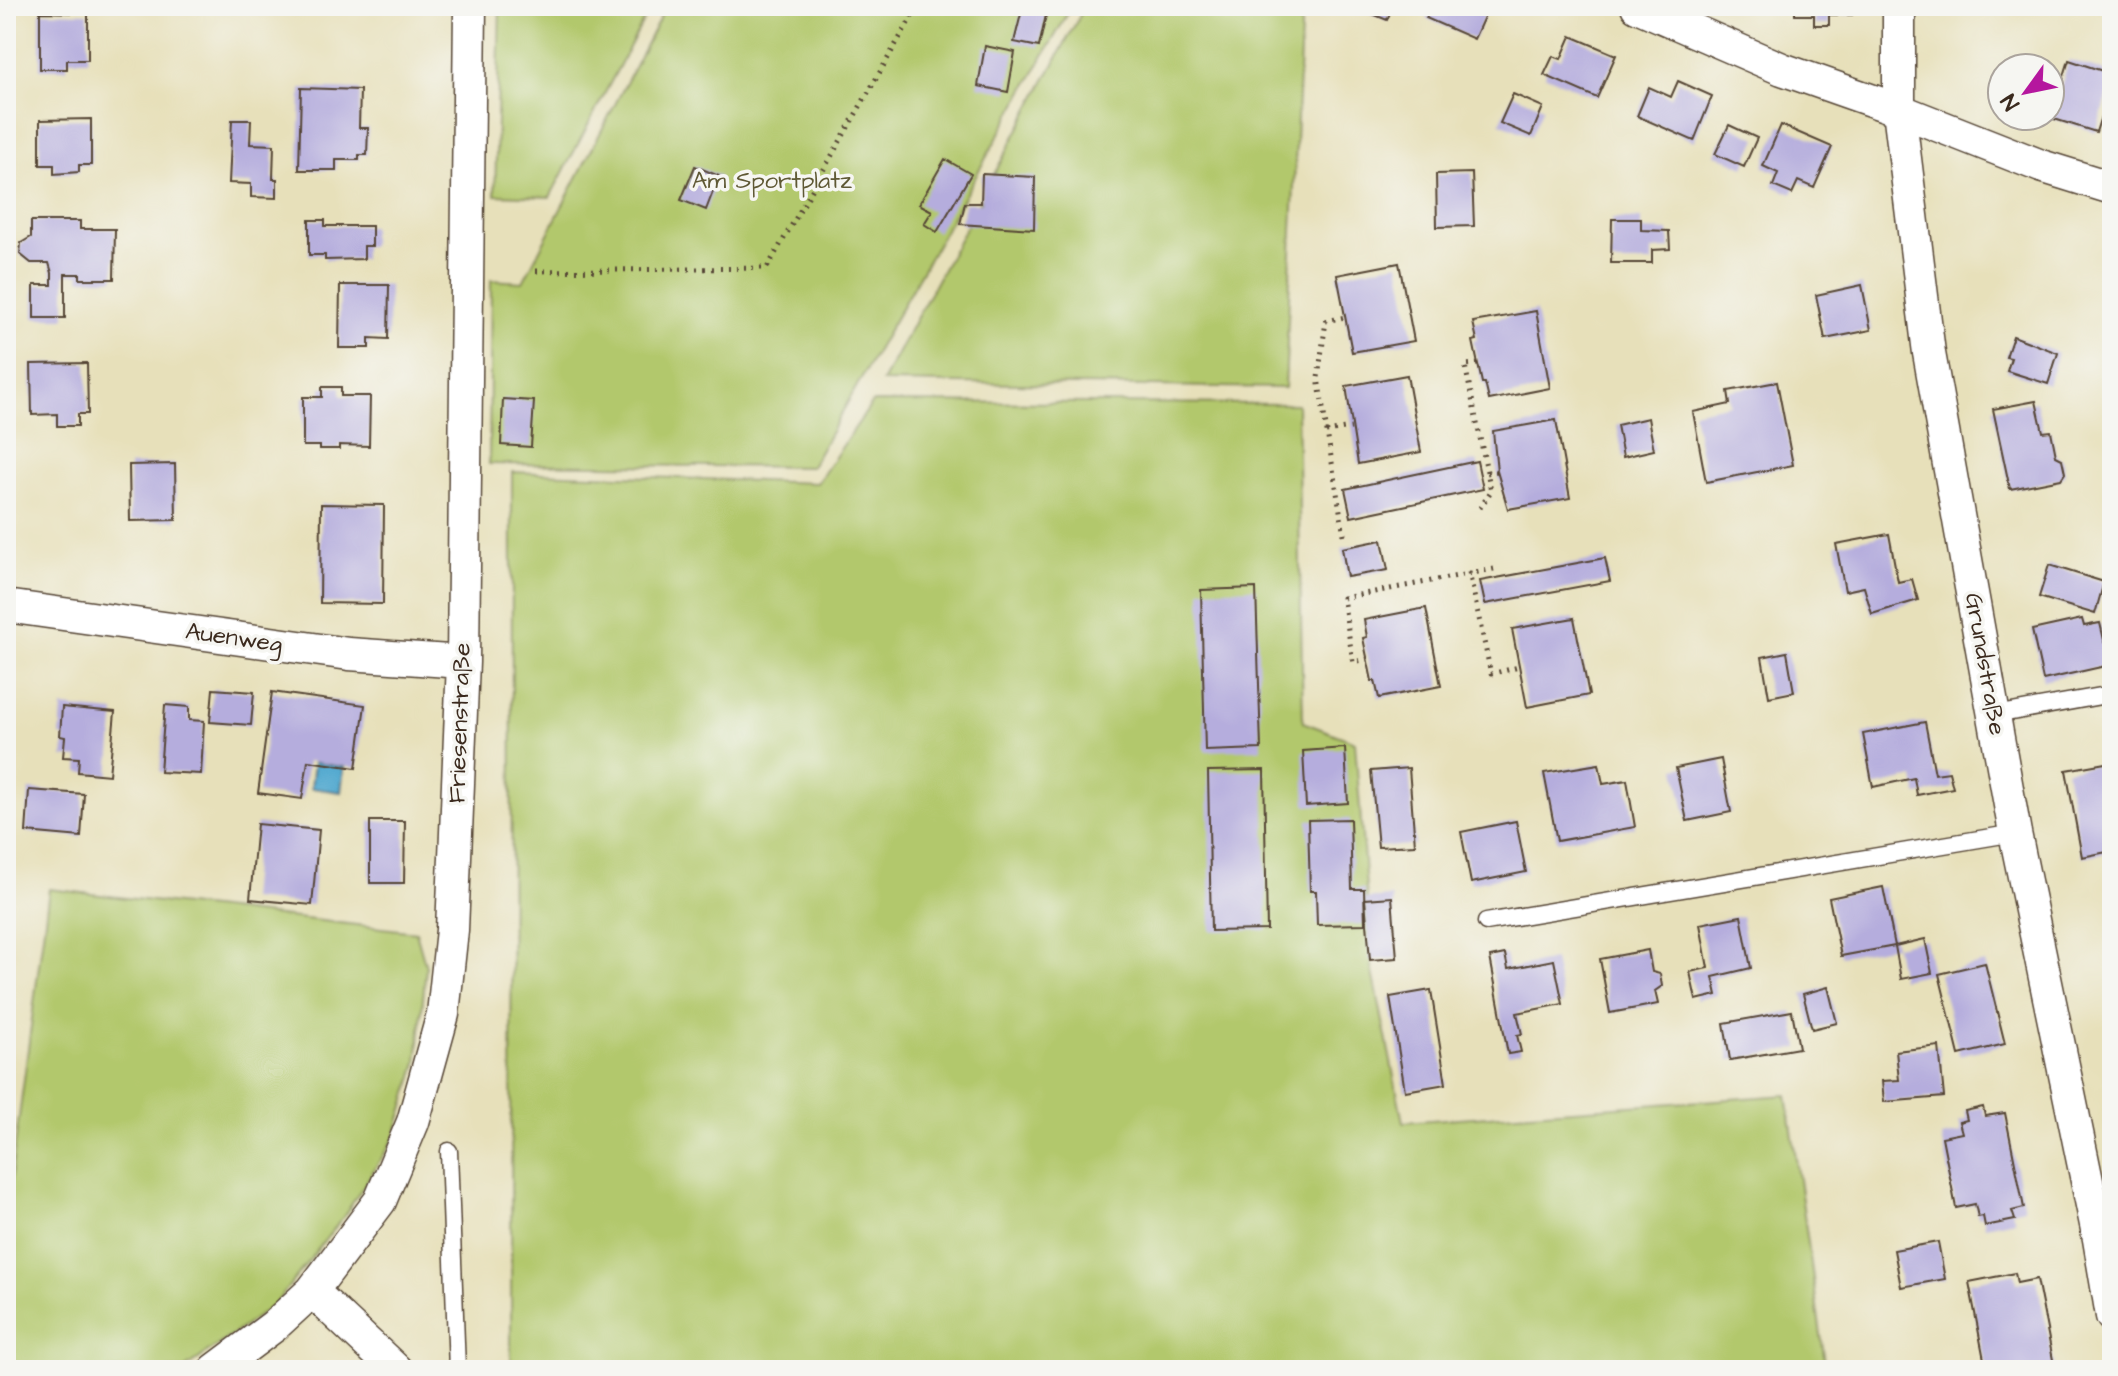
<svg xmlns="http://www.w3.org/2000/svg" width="2118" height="1376" viewBox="0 0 2118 1376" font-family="'Architects Daughter',sans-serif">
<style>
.green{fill:#b2c86c;stroke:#767945;stroke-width:2}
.water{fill:#54aad0;stroke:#486a77;stroke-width:2}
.building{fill:#b5addd}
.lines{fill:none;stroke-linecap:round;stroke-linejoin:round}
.service-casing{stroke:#554535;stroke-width:19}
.minor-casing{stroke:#554535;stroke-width:35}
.path{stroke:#554535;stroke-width:5;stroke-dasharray:2 6;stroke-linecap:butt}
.service{stroke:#fff;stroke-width:16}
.minor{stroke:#fff;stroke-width:32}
.labels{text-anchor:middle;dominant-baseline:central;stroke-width:7;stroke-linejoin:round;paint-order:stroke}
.park-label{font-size:24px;fill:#5f5935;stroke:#f6f6f2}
.street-label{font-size:24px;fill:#3b2a1e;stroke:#f6f6f2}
</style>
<rect width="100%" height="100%" fill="#f6f6f2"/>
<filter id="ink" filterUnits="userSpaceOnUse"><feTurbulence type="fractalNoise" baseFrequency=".0125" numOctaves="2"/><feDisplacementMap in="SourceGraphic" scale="16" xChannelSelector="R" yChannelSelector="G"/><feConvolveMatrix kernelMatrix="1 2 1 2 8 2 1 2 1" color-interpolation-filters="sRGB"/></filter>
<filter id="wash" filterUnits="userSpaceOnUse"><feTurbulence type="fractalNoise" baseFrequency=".006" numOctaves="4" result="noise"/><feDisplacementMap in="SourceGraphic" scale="32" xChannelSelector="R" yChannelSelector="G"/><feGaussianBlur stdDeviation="1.8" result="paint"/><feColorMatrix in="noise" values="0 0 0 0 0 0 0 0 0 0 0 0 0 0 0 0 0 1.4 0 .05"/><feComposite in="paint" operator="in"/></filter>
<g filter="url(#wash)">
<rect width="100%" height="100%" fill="#e7e0ba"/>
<path class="green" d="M500,6H651L550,197L495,195Z
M666,6H1072L811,467L489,464L491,280L523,282Z
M1085,6H1302L1285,388L882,382Z
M873,402L1297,404L1303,722L1355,742L1372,967L1403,1122L1787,1095L1826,1370H511L512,472L817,483Z
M49,889L416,932L426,967L417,1063L394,1139L344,1216L275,1304L183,1370H6V1216Z"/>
<path class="water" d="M314,762L344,767L341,792L311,788Z"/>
<g id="blocks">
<path class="building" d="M1023,6H1048L1039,47L1014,42Z
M1353,6H1393L1387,20Z
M1432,6H1489L1474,39L1426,18Z
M1795,6H1851L1852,15H1829V25H1814V15H1795Z
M40,12L88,13V60H67V69H40Z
M1571,36L1616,55L1597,98L1544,75L1553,56L1561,59Z
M985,46L1015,52L1008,92L978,86Z
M2069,60L2112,74V82L2096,132L2051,118Z
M1678,81L1712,96L1694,141L1637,116L1649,87L1671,97Z
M301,88L360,90L359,128H368L367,155H359V160H336V170H299Z
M1513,94L1543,107L1531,136L1500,123Z
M91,119V165H79V172L54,174V165H40V120Z
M232,120H251L250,144L274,145L273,179H277V198L251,197V184L229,183Z
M1729,125L1757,138L1744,167L1715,154Z
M1781,125L1832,147L1814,188L1798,181L1792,194L1773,186L1778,173L1763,166Z
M945,159L971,174L937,232L924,224L932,211L919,204Z
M695,166L719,176L706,210L681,200Z
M1472,173L1474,226L1437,227L1436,174Z
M982,174L1035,177L1034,229L960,224L965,203H981Z
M1612,219H1641V230L1669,231L1670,249L1652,250V263H1611Z
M309,220H325V226H372V246H364V259L325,260V255H309Z
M31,221H80V229H115L114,279H80V274H65V318H34V285H52V273L49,263H31L20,254L21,243L31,237Z
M1399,263L1414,341L1352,352L1337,275Z
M340,285H389L388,339L369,338V348H339Z
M1862,285L1871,330L1825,339L1816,295Z
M1536,311L1550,388L1489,400L1485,383H1482L1473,341L1477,340L1473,322Z
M2013,336L2058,353L2048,384L2007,371L2011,358L2006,357Z
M87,363L88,414H78V426H57V414L32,415L31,364Z
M1407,375L1421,452L1358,464L1346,386Z
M1777,382L1793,465L1706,482L1693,412L1730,404L1728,391Z
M322,387H341V396H370L369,446L339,445V449H320V446H303V397H322Z
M503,399L534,401L531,447L501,445Z
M2036,401L2043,432L2051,431L2056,456L2062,459L2065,473L2061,479L2010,489L1993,409Z
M1648,418L1654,450L1623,457L1617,425Z
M1556,420L1570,498L1508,509L1497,471L1493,431Z
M1477,461L1483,489L1351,517L1345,489Z
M175,464L176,520L130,521L129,465Z
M321,504L384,505L383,604L320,603Z
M1889,534L1898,582L1912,579L1918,600L1872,614L1864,587L1845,591L1836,544Z
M1382,540L1388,570L1347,577L1342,548Z
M1605,558L1610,581L1485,604L1480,581Z
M2049,565L2104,582L2095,614L2039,597Z
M1256,588L1261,749L1205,751L1201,590Z
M1426,608L1441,686L1379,698L1375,681H1372L1363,638L1367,637L1364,620Z
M1574,618L1589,695L1527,707L1512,629Z
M2082,619L2084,626L2100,623L2110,665L2043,680L2032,630Z
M1787,652L1794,692L1769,697L1762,657Z
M213,689L254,692L251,725L210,722Z
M272,692L365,705L356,768L308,761L302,799L258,793Z
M165,705L189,707V720L204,721L201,774L160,772Z
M62,707L115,712L109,775L78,772L79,758L63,757L65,737L60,736Z
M1925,722L1935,774L1949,772L1953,788L1917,795L1914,778L1873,787L1863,734Z
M1345,748L1348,803L1306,806L1303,751Z
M1721,759L1731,812L1687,821L1676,768Z
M2111,762L2112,851L2082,857L2066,770Z
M1599,764L1603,784L1627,780L1635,827L1557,841L1544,773Z
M1409,768L1415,845L1378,847L1371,771Z
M1264,770L1267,930L1211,931L1208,771Z
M29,790L84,794L81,837L26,832Z
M1350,819L1352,889H1364L1365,924L1317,925L1316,891H1310L1308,820Z
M370,821H405L404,883H370Z
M1516,821L1526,872L1471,883L1461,832Z
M257,824L319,830L312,905L250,899Z
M1883,887L1895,946L1925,939L1932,973L1901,979L1895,946L1841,956L1829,898Z
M1392,897L1397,958L1370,960L1365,899Z
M1741,916L1751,968L1713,977L1717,995L1696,1000L1690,972L1708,968L1700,924Z
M2112,934V956L2110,957L2107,935Z
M1648,950L1652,972L1660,974L1662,986L1655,991L1658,1004L1610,1013L1600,959Z
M1505,954L1508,969L1554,960L1563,1004L1517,1013L1522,1034L1517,1035L1521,1052L1508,1054L1490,957Z
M1985,963L2005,1044L1959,1055L1939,974Z
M1828,987L1837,1023L1812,1029L1803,994Z
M1431,990L1446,1084L1405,1091L1390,997Z
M1792,1011L1799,1048L1730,1060L1724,1023Z
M1939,1046L1944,1097L1884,1102L1882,1081L1899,1080L1896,1051Z
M1983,1107L1985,1116L2005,1113L2024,1208L2012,1211L2015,1220L1985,1226L1983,1216L1978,1217L1975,1204L1956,1208L1942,1137L1962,1133L1959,1122L1967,1120L1965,1111Z
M1938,1242L1945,1279L1901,1287L1894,1250Z
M2015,1273L2017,1283L2037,1279L2055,1370H1986L1969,1282Z"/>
</g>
</g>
<g filter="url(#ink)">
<use href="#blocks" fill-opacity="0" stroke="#554535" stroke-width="2"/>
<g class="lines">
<g class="service-casing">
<path id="service" d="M1995,715L2112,694
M1486,922L2015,833
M449,1151L457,1370"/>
</g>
<g class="minor-casing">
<path id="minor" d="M1637,6L1782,69L1899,110L2041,166L2112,188
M1899,6V110L1929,353L2015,833L2099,1239L2112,1316
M6,606L349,654L463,662
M312,1291L396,1370
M215,1370L274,1326L312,1291L380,1201L413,1122L443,1014L452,930L463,662L470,6"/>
</g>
<path class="path" d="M536,271L767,268L918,6
M1478,364L1465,365L1491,491L1480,508
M1326,432L1351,428
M1487,473L1497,471
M1344,535L1318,378L1326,321L1345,317
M1469,572L1491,674L1519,667
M1368,659L1353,662L1343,598L1494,569"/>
<use href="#service" class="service"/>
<use href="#minor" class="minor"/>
</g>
</g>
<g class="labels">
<g class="park-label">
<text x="772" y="181">Am Sportplatz</text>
</g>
<g class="street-label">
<text transform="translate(234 638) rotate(8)">Auenweg</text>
<text transform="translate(1985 664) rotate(80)">Grundstraße</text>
<text transform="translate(460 723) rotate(-88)">Friesenstraße</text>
</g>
</g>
<rect width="2118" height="1376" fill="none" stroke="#f6f6f2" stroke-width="32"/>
<g transform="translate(2026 92) rotate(237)"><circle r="38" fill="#f6f6f2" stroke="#aba49d" stroke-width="2"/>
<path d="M0-6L14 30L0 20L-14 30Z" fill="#b5179e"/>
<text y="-12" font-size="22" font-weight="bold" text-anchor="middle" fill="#3b2a1e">N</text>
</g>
</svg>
